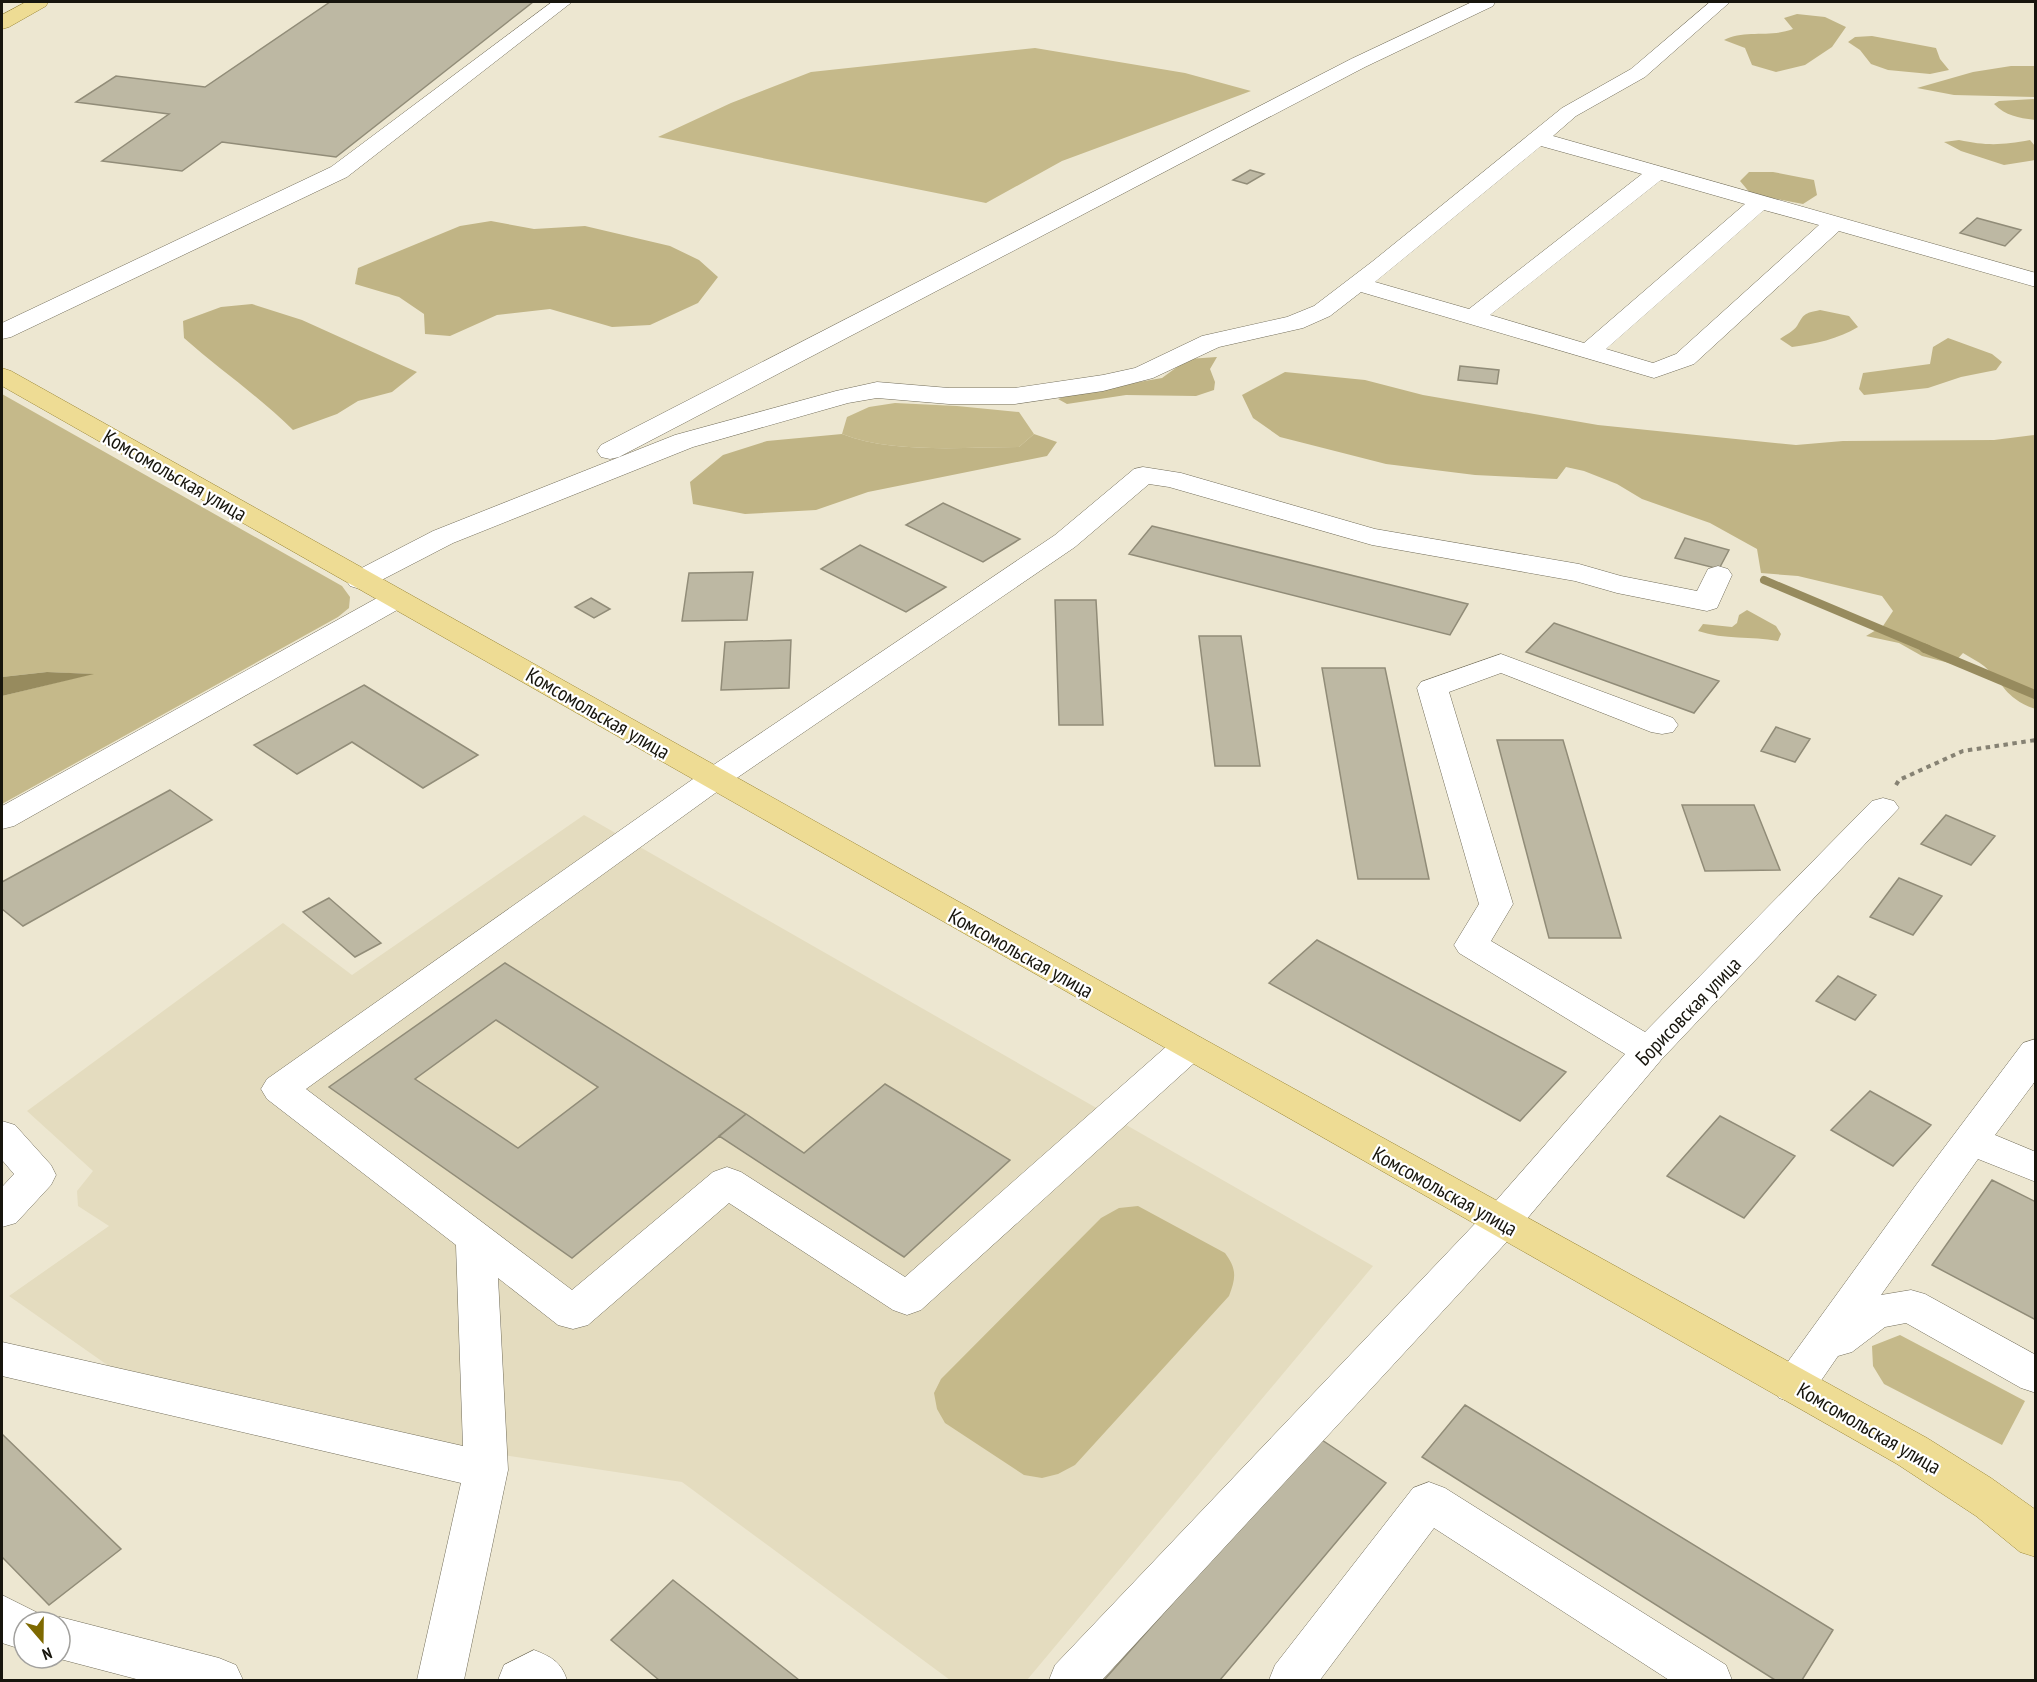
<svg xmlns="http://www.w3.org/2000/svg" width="2037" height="1682" viewBox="0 0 2037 1682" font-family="'PT Sans Narrow',sans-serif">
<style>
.built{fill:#e4dcbf}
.green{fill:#c5b98a}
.forest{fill:#c0b485}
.water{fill:#978b5e}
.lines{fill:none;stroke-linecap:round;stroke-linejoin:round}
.stream-far1{stroke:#978b5e;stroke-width:8}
.stream{stroke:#978b5e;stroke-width:9}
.building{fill:#bdb8a3;stroke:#918c78;stroke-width:1.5;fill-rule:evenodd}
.minor-casing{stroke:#726d5a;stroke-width:1}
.major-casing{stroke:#9b8737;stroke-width:1}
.path{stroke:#868273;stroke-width:4;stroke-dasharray:4.5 4.5;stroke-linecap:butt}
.minor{fill:#fff;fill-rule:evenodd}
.major{fill:#eedc94;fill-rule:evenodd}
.labels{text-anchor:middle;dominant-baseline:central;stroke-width:4.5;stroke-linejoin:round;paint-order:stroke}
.street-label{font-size:21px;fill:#17150d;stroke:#fff}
</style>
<rect width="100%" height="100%" fill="#ede7d1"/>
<path class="built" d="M584,815L1373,1266L1027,1680H950L682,1482L403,1440L143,1390L9,1296L109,1226L78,1206L77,1191L93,1171L27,1111L283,923L352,975Z"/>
<path class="green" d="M1035,48L1185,73L1251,91L1062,161L986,203L658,137L731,103L811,72Z
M2,394L342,586L350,597L349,608L338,617L2,804V696L91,674L47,672L2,677Z
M895,403L957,406L1019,412L1034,434L1019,447C964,447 893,454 842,434L847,417L869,407Z
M1138,1206L1225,1253C1237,1269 1236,1278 1229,1296L1075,1465L1058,1474L1042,1478L1024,1475L945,1423L937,1409L934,1393L941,1379L1101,1218L1119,1208Z
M1900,1335L2025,1401L2002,1445L1884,1384L1873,1366L1872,1346Z"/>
<path class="forest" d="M1797,14L1825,17L1846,27L1832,47L1805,65L1776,72L1752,65L1745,48L1724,40C1745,29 1770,38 1793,29L1784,18Z
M1872,36L1936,48L1940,59L1949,70L1930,74L1888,70L1871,64L1860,50L1848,42L1855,37Z
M2011,66H2035V97L1954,95L1917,88L1973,72Z
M2035,99V120C2019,118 2006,116 1994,104L1999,101Z
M1959,140C1987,146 2003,145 2030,140L2035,146V160L2004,165L1961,151L1944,142Z
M1749,172H1773L1814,180L1817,195L1803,204L1751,194L1740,181Z
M491,221L534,229L585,226L670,246L699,260L718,277L698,303L650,325L612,327L550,309L497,315L450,336L425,334L424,314L399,297L355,284L358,268L460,226Z
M252,304L302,320L417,372L392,392L358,401L337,414L293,430C260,397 220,370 184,338L183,321L221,307Z
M1820,310L1849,316L1858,327C1838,339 1815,344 1792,347L1780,339C1785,335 1794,331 1797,326C1805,313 1803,314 1820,310Z
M1948,338L1992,354L2002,362L1996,370L1961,377L1928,388L1864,395L1859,389L1863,373L1930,364L1933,347Z
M1217,357L1210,369L1215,382L1214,390L1196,396L1126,395L1067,404L1058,399L1075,393L1162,378L1188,359Z
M1285,372L1365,380L1423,395L1598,425L1796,445L1843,441L1994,440L2035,435V709C2003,697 2006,685 1984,666C1978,661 1969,657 1963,653L1953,664L1922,656L1899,643L1866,636L1883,626L1893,611L1882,596L1798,576L1761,573L1757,549L1710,523L1642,499L1617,484L1584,471L1566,467L1557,479L1475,475L1386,464L1280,437L1253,418L1242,395Z
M842,434C893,454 964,447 1019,447L1034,434L1057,442L1047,456L868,492L816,510L745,514L693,504L690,482L723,455L767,441Z
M1747,610L1776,626L1781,634L1778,641C1751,636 1725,640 1698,631L1703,624L1732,627L1737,623L1739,615Z"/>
<path class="water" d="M47,672L94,674L2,696V677Z"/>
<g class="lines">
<path class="stream-far1" d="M1764,580L1928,649"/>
<path class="stream" d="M1924,648L2036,695"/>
</g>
<path class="building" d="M330,2H533L336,157L222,142L182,171L102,161L169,114L76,102L116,76L205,87Z
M1250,170L1264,174L1247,184L1233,180Z
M1977,218L2021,230L2005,246L1960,233Z
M1460,366L1499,370L1497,384L1458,380Z
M943,503L1020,539L983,562L906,525Z
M1152,526L1468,604L1450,635L1129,554Z
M1685,538L1729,550L1719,569L1675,558Z
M860,545L946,587L906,612L821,569Z
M753,572L747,620L682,621L689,573Z
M591,598L610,609L594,618L575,607Z
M1055,600H1096L1103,725H1059Z
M1554,623L1719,681L1694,713L1526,652Z
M1199,636H1241L1260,766H1215Z
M791,640L789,688L721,690L725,642Z
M1322,668H1385L1429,879H1358Z
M364,685L478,755L423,788L352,742L297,774L254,745Z
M1776,727L1810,739L1795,762L1761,751Z
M1497,740H1563L1621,938H1549Z
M170,790L212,820L23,926L2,909V882Z
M1682,805H1754L1780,870L1705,871Z
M1946,815L1995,836L1971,865L1921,844Z
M1899,878L1942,896L1913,935L1870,917Z
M329,898L381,943L355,957L303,912Z
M1317,940L1566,1072L1520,1121L1269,983Z
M505,963L746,1114L572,1258L329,1087ZM496,1020L598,1087L518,1148L415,1079Z
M1838,976L1876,995L1855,1020L1816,1001Z
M885,1084L1010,1160L904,1257L719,1136L746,1114L804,1153Z
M1870,1091L1931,1125L1893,1166L1831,1130Z
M1720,1116L1795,1156L1744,1218L1667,1176Z
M1992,1180L2036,1202V1320L1932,1265Z
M1465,1405L1833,1630L1802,1680H1775L1422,1457Z
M2,1434L121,1549L49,1605L2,1557Z
M1319,1438L1386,1483L1220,1680H1104Z
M673,1580L799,1680H659L611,1640Z"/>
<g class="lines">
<g class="minor-casing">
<path id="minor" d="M552,2H572L347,177L11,337L2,339V323L331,167Z
M1472,2H1495L1493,6L1365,67L619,457L610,459L601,457L597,451L601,445L1351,59Z
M1710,2H1730L1645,77L1576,116L1553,136L2036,273V287L1839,231L1694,364L1654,378L1361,292L1330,316L1303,328L1219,347L1153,378L1103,391L1015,404H949L877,398L848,403L693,447L453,543L370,586L360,589L350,586L346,580L350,574L433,531L675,435L836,391L877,382L949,388H1015L1103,375L1135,368L1202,336L1287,317L1314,306L1373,261L1562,108L1631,69ZM1541,146L1642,174L1469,309L1375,282ZM1661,180L1745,204L1584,343L1490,315ZM1764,210L1819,225L1676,354L1653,363L1606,349Z
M1143,467L1181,473L1375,529L1579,564L1621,576L1697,591L1708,569L1718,566L1728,569L1732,575L1717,608L1707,611L1617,593L1575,581L1372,545L1169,487L1149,484L1075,547L725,786L306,1089L572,1290L713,1172L727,1167L741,1172L905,1277L1176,1038L1189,1034L1202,1038L1207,1047L1202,1056L921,1310L907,1315L893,1310L729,1203L588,1325L573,1329L558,1325L498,1278L508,1470L464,1680H417L461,1483L2,1376V1342L463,1446L456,1245L267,1099L261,1089L267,1079L703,772L1055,535L1134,469Z
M396,590L406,593L410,599L406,605L14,826L2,829V806L386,593Z
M1501,654L1673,718L1678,725L1673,732L1662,734L1651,732L1501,673L1449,692L1513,904L1491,941L1645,1032L1872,801L1883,798L1894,801L1899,808L1661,1060L1515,1233L1102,1680H1049L1055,1665L1487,1211L1625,1054L1459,953L1454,945L1479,904L1417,688L1421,682Z
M2036,1039V1080L1995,1135L2036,1152V1182L1978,1159L1881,1295L1911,1290L1925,1294L2036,1355V1393L2021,1388L1906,1323L1885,1327L1852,1352L1838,1356L1809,1398L1794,1403L1779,1398L1773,1386L1779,1374L1916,1185L2023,1043Z
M2,1121L15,1125L51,1165L56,1175L51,1185L16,1223L2,1227V1187L14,1174L2,1160Z
M1429,1482L1445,1488L1726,1665L1732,1680H1669L1434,1528L1320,1680H1269L1275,1665L1413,1488Z
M2,1595L40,1614L44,1622H24V1650L2,1643Z
M60,1617L219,1658L236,1665L243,1680H140L60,1659L57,1658H60V1622H46Z
M534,1650C552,1657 561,1662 567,1680H498L504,1665Z"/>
</g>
<g class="major-casing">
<path id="major" d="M26,2H48L46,6L9,27L2,29V15Z
M2,368L11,371L1202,1038L1927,1438L1991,1478L2036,1510V1557L2020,1552L1976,1516L1897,1464L2,386Z"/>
</g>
<path class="path" d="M1896,785L1899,780L1963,751L2036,740"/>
<use href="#minor" class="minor"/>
<use href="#major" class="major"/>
</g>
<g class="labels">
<g class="street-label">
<text transform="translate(175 475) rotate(30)">Комсомольская улица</text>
<text transform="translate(598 713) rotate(30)">Комсомольская улица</text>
<text transform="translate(1021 953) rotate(29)">Комсомольская улица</text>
<text transform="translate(1688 1011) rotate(-46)">Борисовская улица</text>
<text transform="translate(1445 1191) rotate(29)">Комсомольская улица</text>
<text transform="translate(1869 1428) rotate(30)">Комсомольская улица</text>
</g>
</g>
<rect width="2037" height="1682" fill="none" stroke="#17150d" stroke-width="6"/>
<g transform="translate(42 1640) rotate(160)"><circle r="28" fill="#ffffff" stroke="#a2a19e" stroke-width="1.5"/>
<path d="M0-4.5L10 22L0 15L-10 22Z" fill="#7e6901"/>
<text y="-9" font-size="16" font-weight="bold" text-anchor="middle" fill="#17150d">N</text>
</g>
</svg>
